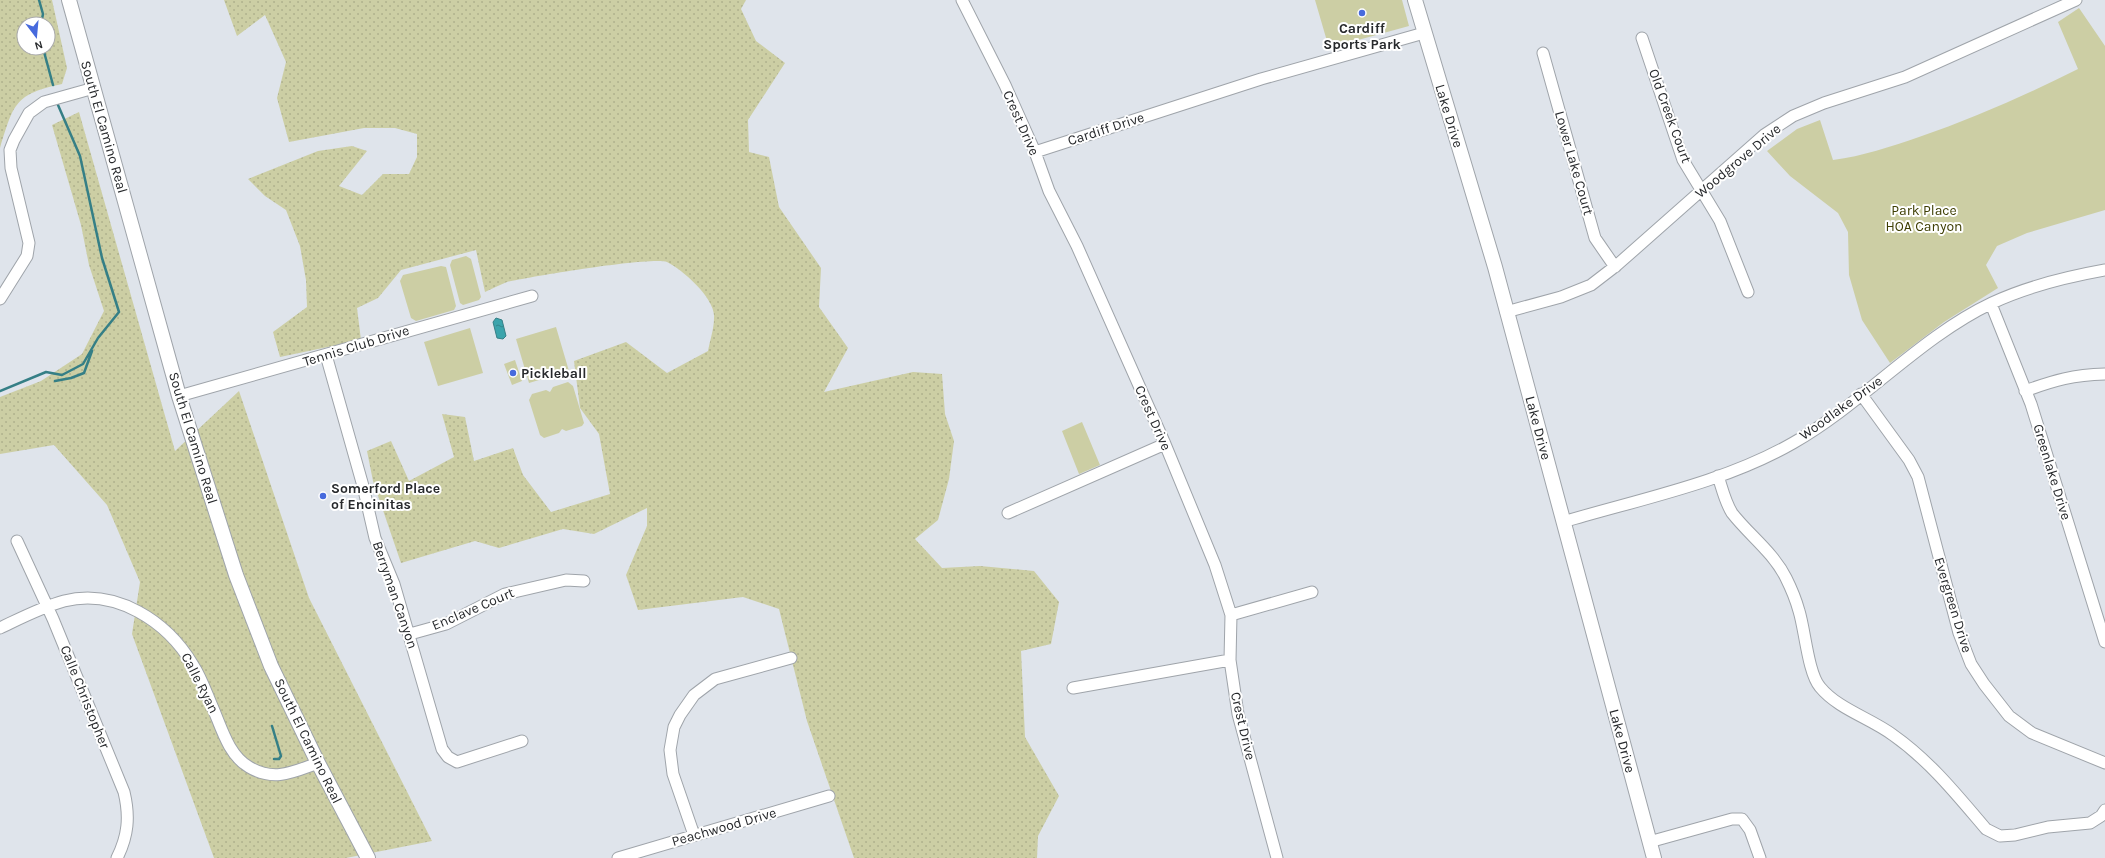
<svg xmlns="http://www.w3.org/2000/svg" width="2105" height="858" viewBox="0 0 2105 858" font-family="Karla,sans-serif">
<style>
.grass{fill:url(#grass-dots);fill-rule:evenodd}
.park{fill:#cccea4}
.water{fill:url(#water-ripples);stroke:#357f86}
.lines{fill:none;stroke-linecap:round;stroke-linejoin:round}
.stream{stroke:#357f86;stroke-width:2.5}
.minor-casing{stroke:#9fa4aa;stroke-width:13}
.major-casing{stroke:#9fa4aa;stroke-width:16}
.minor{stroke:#fff;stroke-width:11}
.major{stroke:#fff;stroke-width:14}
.poi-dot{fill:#476add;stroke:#fff;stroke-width:1.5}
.labels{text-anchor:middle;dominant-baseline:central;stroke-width:4;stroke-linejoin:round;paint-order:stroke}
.poi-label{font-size:14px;font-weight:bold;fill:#27292c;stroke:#fff;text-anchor:start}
.street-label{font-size:14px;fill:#27292c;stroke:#fff}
.park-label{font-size:14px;fill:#3d3d02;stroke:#fff}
</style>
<defs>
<pattern id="grass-dots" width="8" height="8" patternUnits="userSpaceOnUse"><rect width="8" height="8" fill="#cccea4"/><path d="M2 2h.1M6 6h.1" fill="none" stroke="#afb18d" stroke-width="1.8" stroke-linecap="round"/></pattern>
<pattern id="water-ripples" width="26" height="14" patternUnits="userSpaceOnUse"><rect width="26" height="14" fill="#3ba4ac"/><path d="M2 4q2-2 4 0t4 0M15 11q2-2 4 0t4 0" fill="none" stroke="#32868c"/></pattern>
</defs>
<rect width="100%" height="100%" fill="#dfe4eb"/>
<path class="grass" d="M0,0H52L67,68L62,84C15,94 14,103 0,148ZM24,24H48V48H24Z
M224,0H746L741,9L756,41L785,63L748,120L749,152L769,157L779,207L821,268L819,307L848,348L824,392L913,372L942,374L945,414L954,441L949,479L938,520L915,539L942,568L980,566L1034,571L1059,602L1051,644L1021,651L1025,737L1059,796L1038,836L1037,858H854L807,721L779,609L743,597L638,610L626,575L647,526V508L594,534L563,529L499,548L475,541L401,563L373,481L367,451L391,441L409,481L454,457L442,414L465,417L474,461L513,448L523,475L551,512L610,494L599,434L580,408L574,361L626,342L667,373L708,351C710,340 714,329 714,318C716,299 683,270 667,262C653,256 527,277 507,282C499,285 492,289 485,292L476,250L401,270L378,298L357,308L361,340L280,357L273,332L307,307L306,280L300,246L286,210L265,196L248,179L318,151L352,146L367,151L339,186L362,195L383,174H409L417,157V134L395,128H364L289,142L277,98L286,62L265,15L237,36Z
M79,112L175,451L239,391L309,598L432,841L346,858H214L132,634L140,582L107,505L54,445L0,454V397L41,381L82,354L104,311L89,265L81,225L52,125Z"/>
<path class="park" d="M1315,0H1402L1409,26L1329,48Z
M2079,8L2105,46V210L2027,233L1997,246L1986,265L1998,288L1944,322L1890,363L1862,320L1849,275L1848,232L1838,213L1790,176L1767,151L1797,129L1820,120L1833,160C1863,156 1890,147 1919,137C1974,118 2026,95 2078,69L2058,22Z
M466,256L471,259L481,297L479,300L463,305L460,303L450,265L452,260Z
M441,266L446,267L456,306L454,310L416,321L411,318L400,281L403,275Z
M556,327L569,371L529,383L516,339Z
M470,328L483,373L438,386L424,342Z
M515,360L522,381L512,385L504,364Z
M568,382L573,386L584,423L582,426L566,431L562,429L559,433L544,438L540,435L529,400L532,394L546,390L550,392L553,387Z
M1082,422L1100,465L1079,474L1062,431Z"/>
<path class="water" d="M496,318L502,320L506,336L503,339L497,338L493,322Z"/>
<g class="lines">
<path class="stream" d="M39,0L43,14L41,24
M43,48L53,85
M55,381L71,378L84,373L92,351
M0,391L46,372L62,375L83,364L98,338L119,312L102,258L80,156L58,105
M272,726L281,756L279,759H274"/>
<g class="minor-casing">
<path id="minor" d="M962,0L1005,85L1035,152L1049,191L1077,246L1165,444L1215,565L1231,615L1230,660L1238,714L1277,858
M1642,38L1683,160L1720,221L1748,292
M1543,53L1595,238L1615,267
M1035,152L1261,79L1424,33
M0,299L27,256L29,243L11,168L10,150L14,140L29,113L44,102L94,88
M1991,304L2031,404L2105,642
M1506,312L1561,297L1591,285L1617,265L1764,135L1793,116L1824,103L1905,77L2076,0
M326,355L363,486L375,538L394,584L442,749L448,757L457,762L522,741
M2025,391C2055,380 2073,375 2105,374
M1861,394L1909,460L1918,477L1959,633L1971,664L1984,684L2009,716L2032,733L2105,763
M179,396L532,296
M1718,476C1722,488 1725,502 1732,513C1749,535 1773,552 1786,578C1791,588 1796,600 1799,611C1805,630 1808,673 1820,687C1838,709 1870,718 1893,735C1930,761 1957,795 1986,829L2000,836L2015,835L2048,827L2090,823L2101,816L2105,810
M1008,513L1165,444
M1563,522C1640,499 1723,483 1793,443C1862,404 1920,337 1992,303C2028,286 2066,277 2105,270
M17,541L53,619L124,792C130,817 128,836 117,858
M1231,615L1312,592
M0,628C21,618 42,607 64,601C116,588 167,621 193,665C201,677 206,692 212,706C221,726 228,755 249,767C274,782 293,772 318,763
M410,634L446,624L505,594L566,580L584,581
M1073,688L1230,660
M694,835L673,774L670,750L674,727L680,715L694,695L715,679L791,658
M1649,842L1732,819H1742L1750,830L1760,858
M618,858L829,796"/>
</g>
<g class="major-casing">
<path id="major" d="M69,0L179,396L236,575L271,666L318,763L368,858
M1415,0L1495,267L1654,858"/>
</g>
<use href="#minor" class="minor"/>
<use href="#major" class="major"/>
</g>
<g class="poi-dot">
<circle cx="1362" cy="13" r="4"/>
<circle cx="513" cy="373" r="4"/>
<circle cx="323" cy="496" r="4"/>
</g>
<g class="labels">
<g class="poi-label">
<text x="1362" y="28" text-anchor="middle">Cardiff<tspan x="1362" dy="16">Sports Park</tspan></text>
<text x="521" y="373">Pickleball</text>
<text x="331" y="488">Somerford Place<tspan x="331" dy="16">of Encinitas</tspan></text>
</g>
<g class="street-label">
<text transform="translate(1449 116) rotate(73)">Lake Drive</text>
<text transform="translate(1670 116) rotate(70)">Old Creek Court</text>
<text transform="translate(1021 123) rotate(66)">Crest Drive</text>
<text transform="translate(104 127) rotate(74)">South El Camino Real</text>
<text transform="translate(1106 129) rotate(-18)">Cardiff Drive</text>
<text transform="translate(1738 161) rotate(-40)">Woodgrove Drive</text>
<text transform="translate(1574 163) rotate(74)">Lower Lake Court</text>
<text transform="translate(356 346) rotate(-17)">Tennis Club Drive</text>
<text transform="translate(1841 408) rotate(-36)">Woodlake Drive</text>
<text transform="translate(1153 418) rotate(66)">Crest Drive</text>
<text transform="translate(1538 428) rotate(75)">Lake Drive</text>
<text transform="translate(193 438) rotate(73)">South El Camino Real</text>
<text transform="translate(2052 472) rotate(73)">Greenlake Drive</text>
<text transform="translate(395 595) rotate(71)">Berryman Canyon</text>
<text transform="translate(1953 605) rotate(73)">Evergreen Drive</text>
<text transform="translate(473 609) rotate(-23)">Enclave Court</text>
<text transform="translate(200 683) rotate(63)">Calle Ryan</text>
<text transform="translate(85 697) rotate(68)">Calle Christopher</text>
<text transform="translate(1243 726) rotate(77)">Crest Drive</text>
<text transform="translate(308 741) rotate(64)">South El Camino Real</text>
<text transform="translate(1622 741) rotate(75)">Lake Drive</text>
<text transform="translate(724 827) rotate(-16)">Peachwood Drive</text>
</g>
<g class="park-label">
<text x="1924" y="210">Park Place<tspan x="1924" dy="16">HOA Canyon</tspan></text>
</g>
</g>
<g transform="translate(36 36) rotate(164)"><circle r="19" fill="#ffffff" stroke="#a9a9ab"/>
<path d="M0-3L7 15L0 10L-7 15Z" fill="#476add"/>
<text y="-6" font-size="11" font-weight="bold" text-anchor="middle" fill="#27292c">N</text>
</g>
</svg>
